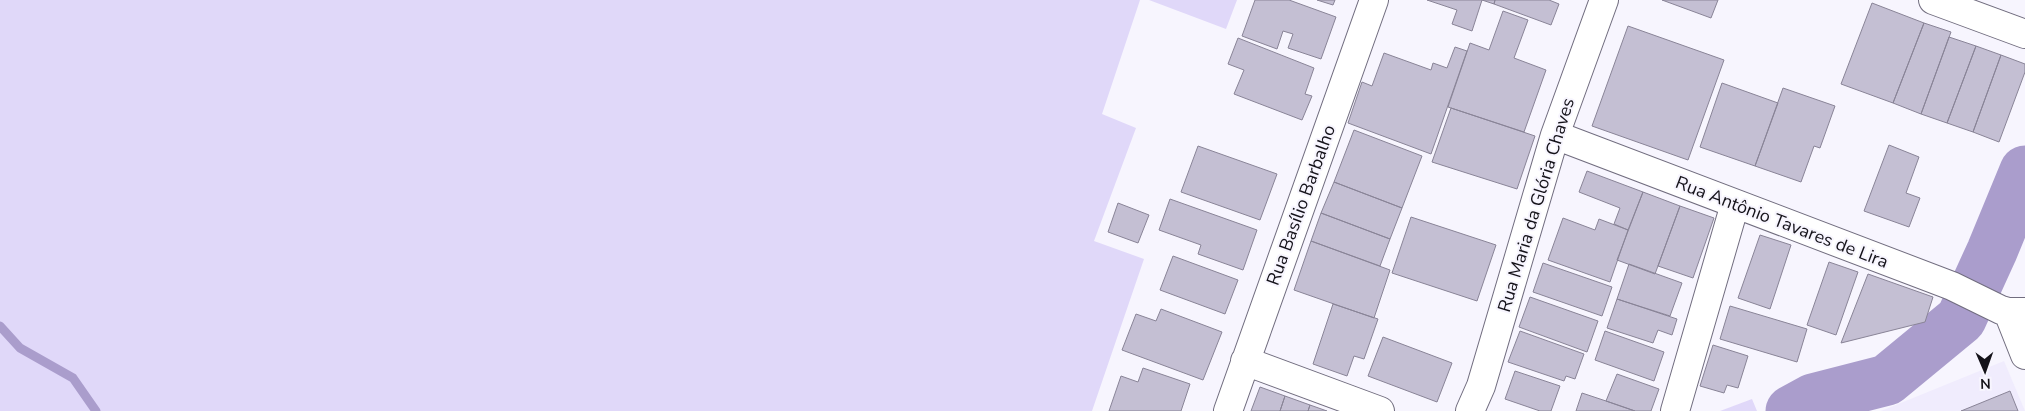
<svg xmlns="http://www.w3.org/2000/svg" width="2025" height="411" viewBox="0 0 2025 411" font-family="'Nunito Sans',sans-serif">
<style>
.built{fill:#f0ecfd}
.green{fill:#e0d8f9}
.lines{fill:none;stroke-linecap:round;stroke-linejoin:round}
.stream{stroke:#aa9dcc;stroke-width:9}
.river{stroke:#aa9dcc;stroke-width:51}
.building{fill:#c4bfd3;stroke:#898497}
.minor-casing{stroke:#716d7f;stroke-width:30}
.minor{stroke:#fff;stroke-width:28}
.labels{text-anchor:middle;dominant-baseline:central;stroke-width:4;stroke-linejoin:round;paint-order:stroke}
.street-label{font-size:18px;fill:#141219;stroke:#f7f5fe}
</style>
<rect width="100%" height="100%" fill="#f7f5fe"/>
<path class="built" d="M2004,361L2025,411H1881Z"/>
<path class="green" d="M0,0H1140L1102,114L1136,128L1094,241L1144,259L1092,411H0Z
M1149,0H1237L1226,29Z
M1752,399L1757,411H1720Z"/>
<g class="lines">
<path class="stream" d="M0,326L20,348L73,378L96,411"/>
<path class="river" d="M1791,411L1813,399L1887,380L1961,319L1992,251L2025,171"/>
</g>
<path class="building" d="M1255,0H1289L1336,17L1321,59L1288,48L1293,34L1283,31L1277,49L1242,36Z
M1317,0H1335L1333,5Z
M1427,0H1495L1494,4L1482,0L1472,31L1452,24L1457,10Z
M1495,0H1549L1559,4L1551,25L1494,4Z
M1662,0H1718L1711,18Z
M1872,3L1924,23L1893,103L1841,84Z
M1503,11L1528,20L1514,58L1546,70L1524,132L1448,107L1470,43L1489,50Z
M1924,23L1951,32L1921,114L1893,103Z
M1628,26L1724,60L1688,160L1592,126Z
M1949,37L1976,46L1947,123L1921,114Z
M1238,38L1314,68L1305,94L1312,96L1302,120L1234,94L1244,70L1228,64Z
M1976,46L2001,55L1973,132L1947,123Z
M1455,47L1467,51L1431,154L1348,123L1362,82L1372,86L1384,53L1431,70L1433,63L1447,68Z
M2001,55L2025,64V72L1999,142L1973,132Z
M1722,83L1778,103L1755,166L1700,147Z
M1783,88L1835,106L1820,148L1814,146L1801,182L1755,166Z
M1451,108L1535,136L1517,189L1432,162Z
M1354,130L1422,156L1402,208L1334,182Z
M1889,145L1919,157L1906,193L1920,198L1909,227L1864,211Z
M1198,146L1277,174L1260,220L1181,192Z
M1587,171L1643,192L1628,230L1614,224L1620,208L1579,192Z
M1334,182L1402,208L1390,239L1321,213Z
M1643,192L1680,206L1655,274L1617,260Z
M1170,199L1257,230L1243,270L1198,254L1201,245L1159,230Z
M1118,203L1149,215L1138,243L1108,232Z
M1680,206L1714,218L1693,278L1658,266Z
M1321,213L1390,239L1380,266L1311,241Z
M1411,217L1496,245L1477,301L1392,273Z
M1563,218L1595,230L1599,219L1628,230L1610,282L1548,260Z
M1760,235L1791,245L1770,309L1738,298Z
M1311,241L1390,270L1374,318L1294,290Z
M1173,256L1238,280L1225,314L1160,290Z
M1829,262L1858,272L1836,335L1807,325Z
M1543,263L1612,287L1602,316L1533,292Z
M1629,264L1682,283L1670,316L1617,299Z
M1868,274L1933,297L1925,322L1841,343Z
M1530,297L1598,321L1587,352L1519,327Z
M1617,299L1677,319L1672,335L1658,330L1653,343L1607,328Z
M1333,304L1378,319L1364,359L1354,356L1347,376L1313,364Z
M1730,306L1807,329L1797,362L1720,339Z
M1161,309L1222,332L1203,380L1122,350L1136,314L1156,321Z
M1520,331L1584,354L1575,379L1566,376L1564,381L1508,362Z
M1605,331L1664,352L1654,381L1595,360Z
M1383,337L1452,363L1437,402L1368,376Z
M1713,345L1748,356L1738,388L1727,385L1724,393L1700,386Z
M1143,368L1190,384L1181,411H1109L1121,376L1138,382Z
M1515,371L1560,386L1551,411H1540L1505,399Z
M1617,374L1659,389L1651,411H1635L1606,401Z
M1260,387L1285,396L1280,411H1251Z
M2010,391L2018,411H1961Z
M1582,393L1606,401L1635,411H1576Z
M1285,396L1310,405L1308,411H1280Z
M1310,405L1327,411H1308Z"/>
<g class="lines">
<g class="minor-casing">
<path id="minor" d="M1933,0L2025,34
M1555,135L1952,286L2001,310L2008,312H2025
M2008,312L2025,355
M1245,361L1380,411
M1228,411L1374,0
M1470,411L1481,386L1555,135L1604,0
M1675,411L1735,204"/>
</g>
<use href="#minor" class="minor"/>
</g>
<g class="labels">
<g class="street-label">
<text transform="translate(1301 205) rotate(-70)">Rua Basílio Barbalho</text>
<text transform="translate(1536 205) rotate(-73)">Rua Maria da Glória Chaves</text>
<text transform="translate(1782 222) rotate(21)">Rua Antônio Tavares de Lira</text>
</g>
</g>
<g transform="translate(1985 371) rotate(178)" stroke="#f7f5fe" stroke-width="4" paint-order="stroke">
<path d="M0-4L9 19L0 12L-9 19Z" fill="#141219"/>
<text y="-8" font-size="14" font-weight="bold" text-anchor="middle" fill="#141219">N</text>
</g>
</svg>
